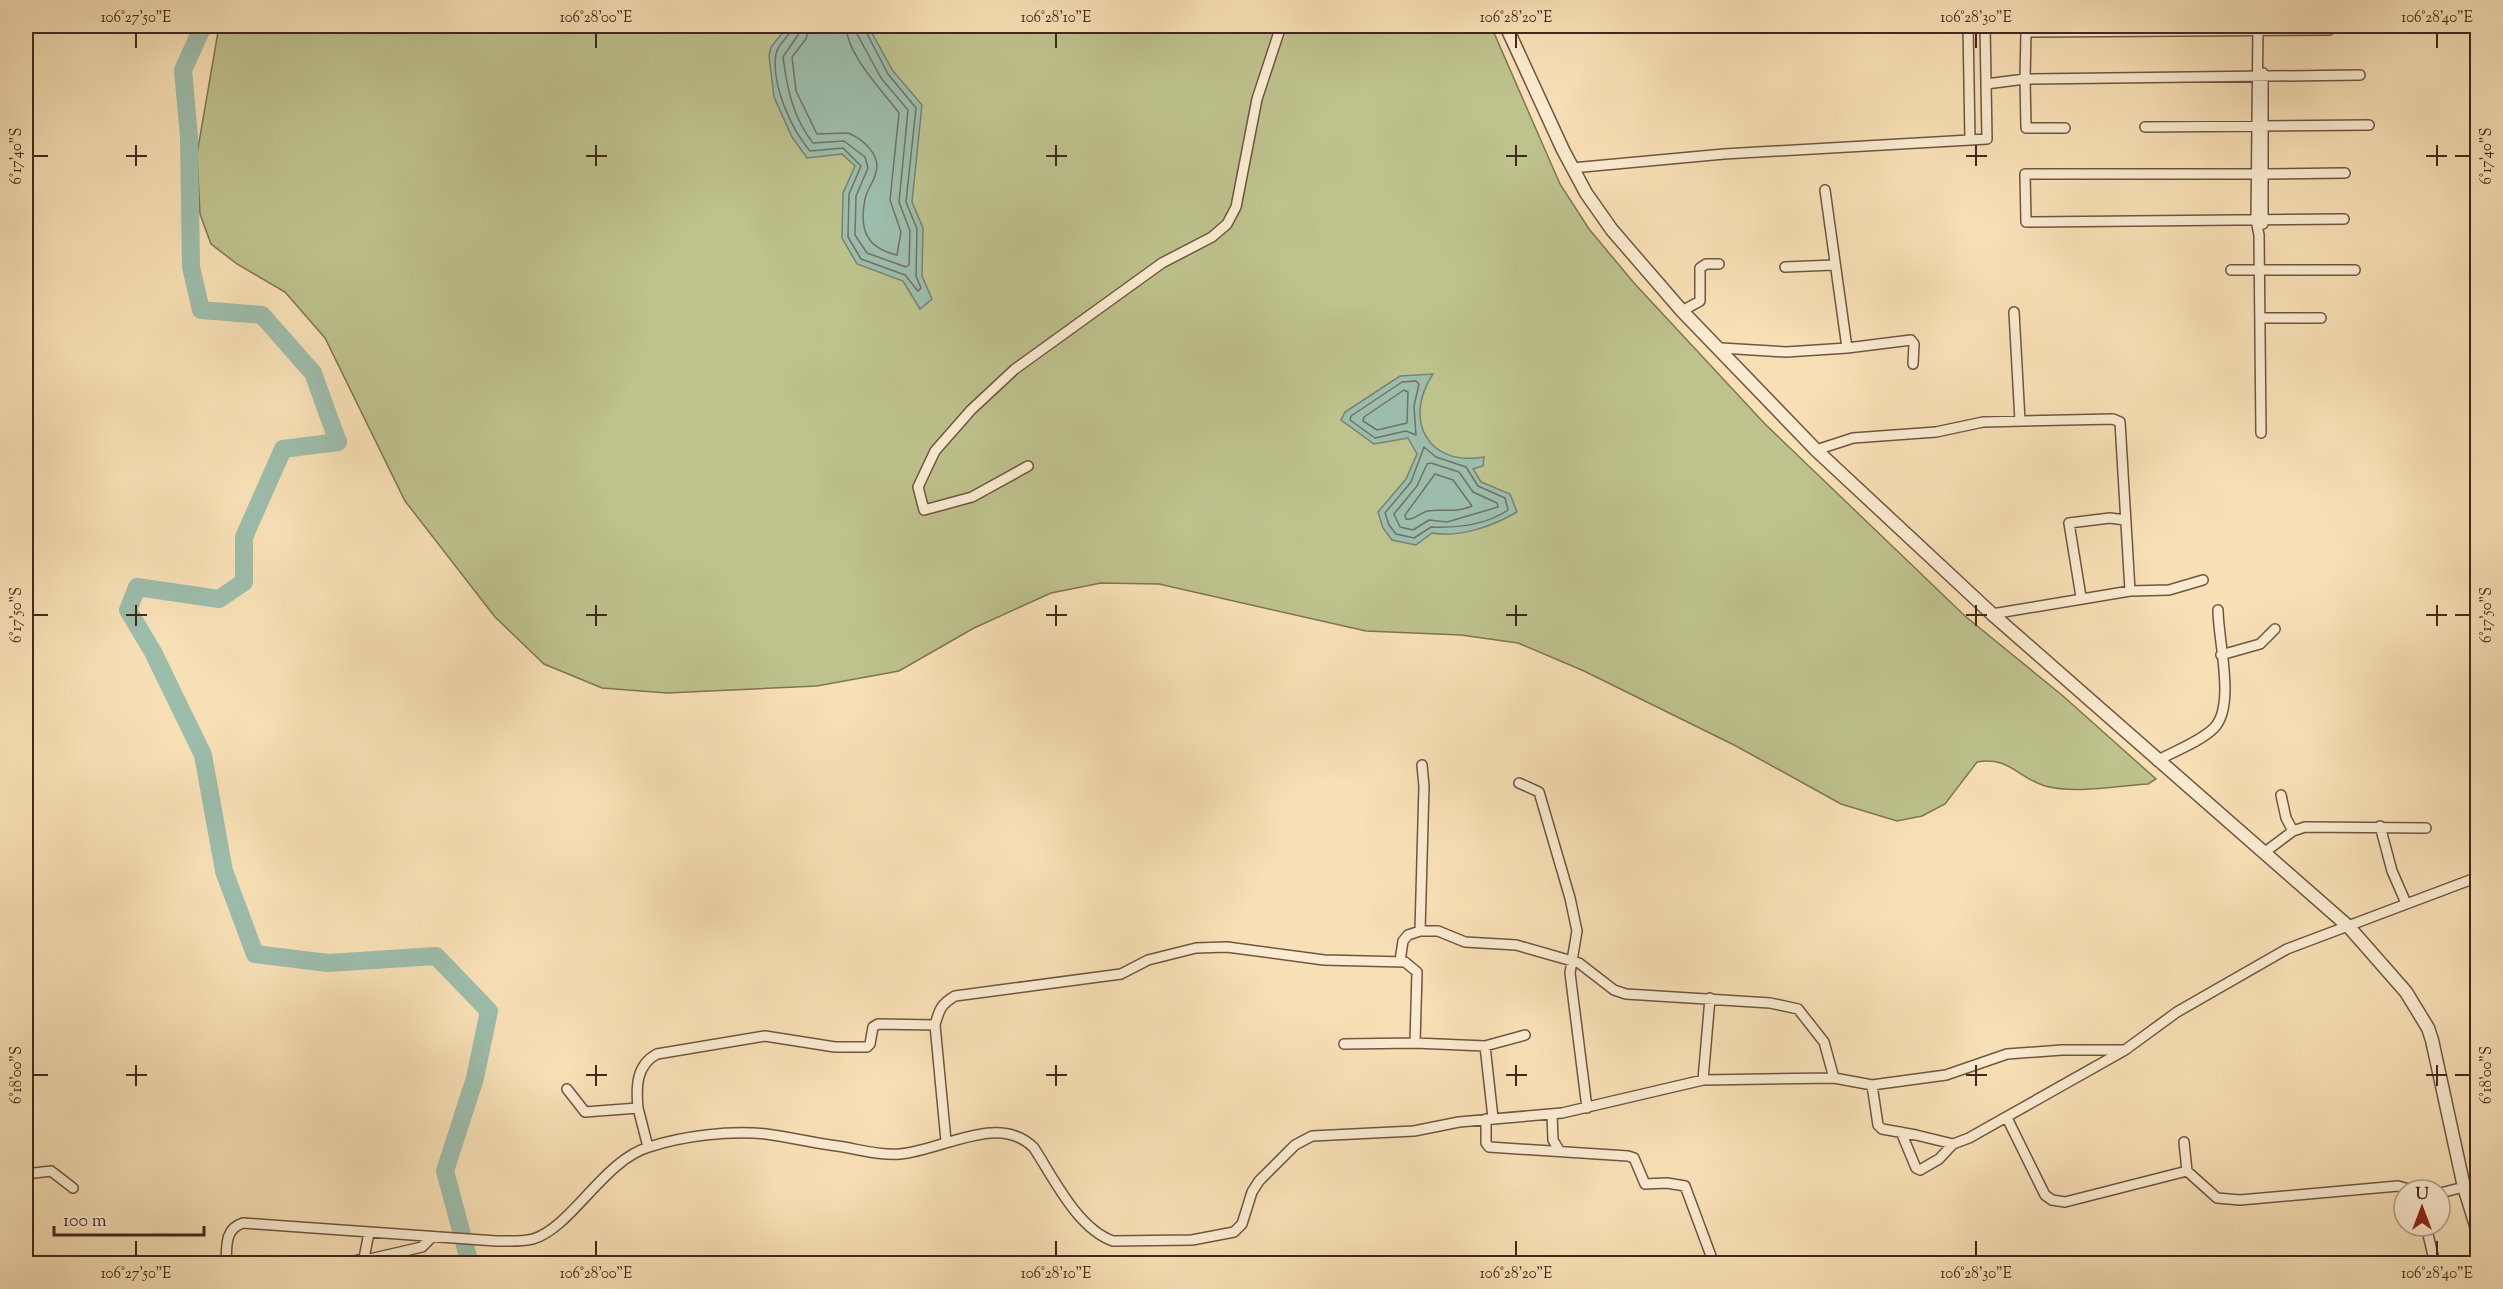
<svg xmlns="http://www.w3.org/2000/svg" width="2503" height="1289" viewBox="0 0 2503 1289" font-family="'Sorts Mill Goudy',serif">
<style>
.green{fill:#bec28d;stroke:#807455;stroke-width:1.5}
.water{fill:#9dbdac;stroke:#798173;stroke-width:1.5}
.lines{fill:none;stroke-linecap:round;stroke-linejoin:round}
.shore{stroke:#707264;stroke-width:1.5}
.river{stroke:#9dbdac;stroke-width:18}
.minor-casing{stroke:#705543;stroke-width:12}
.tertiary-casing{stroke:#705543;stroke-width:15}
.minor{stroke:#faebd0;stroke-width:9}
.tertiary{stroke:#faebd0;stroke-width:12}
.ticks{fill:none;stroke:#42271d;stroke-width:2}
.neatline{fill:none;stroke:#42271d;stroke-width:2}
.ticks-label{font-size:15px;text-anchor:middle;fill:#42271d}
</style>
<rect width="100%" height="100%" fill="#f8e0b6"/>
<filter id="stains"><feTurbulence type="fractalNoise" baseFrequency=".00333" numOctaves="4"/><feColorMatrix values="0 0 0 0 .2 0 0 0 0 .09 0 0 0 0 .02 0 0 0 .5 -.17"/></filter>
<radialGradient id="worn" r=".72"><stop offset=".6" stop-color="#630" stop-opacity="0"/><stop offset="1" stop-color="#630" stop-opacity=".3"/></radialGradient>
<path class="green" d="M219,26H1491L1560,184L1589,229L1634,283L1765,424L1965,616L2063,696L2156,779L2148,784C2116,786 2076,794 2045,786C2018,778 2009,756 1977,762L1945,804L1922,816L1897,821L1841,804L1736,746L1584,671L1518,643L1461,635L1366,631L1159,584L1101,583L1051,593L974,628L899,671L817,686L667,693L602,688L544,664L495,617L405,501L325,338L285,292L237,264L211,244L200,214L197,154Z"/>
<path class="water" d="M788,26H868L893,71L922,105L912,202L923,228L922,276L932,299L920,309L903,281L857,264L842,238L843,193L855,166L842,154L807,158L792,137L774,97L769,56L771,47Z
M1433,374C1403,419 1427,467 1484,457L1483,466L1473,469L1481,482L1510,494L1517,512C1493,526 1460,538 1432,533L1416,545L1392,540L1383,528L1378,512L1406,479L1417,454L1408,438L1374,444L1341,420L1345,412L1400,376Z"/>
<g class="lines">
<path class="shore" d="M792,26C791,37 778,42 776,54C771,84 791,129 810,151L843,148L861,166L849,194L848,237L861,259L905,275L918,291L921,288L916,276L917,229L906,202L916,108L888,74L863,26
M800,26L798,35L783,57C787,88 793,118 813,143L844,141L865,157L868,168L856,196L855,235L867,253L906,267L909,265L910,231L899,202L908,110L881,78L857,34L855,26
M809,26L806,39L792,57L796,91L817,134L848,133C863,139 881,155 876,172C874,182 867,189 865,199C859,229 866,248 897,255L901,232L890,200L899,113C882,90 847,55 846,26
M1416,381L1419,384L1414,406L1416,435L1406,431L1375,438L1350,420L1351,416L1402,382Z
M1404,390L1408,392L1407,423L1377,430L1363,421L1364,417Z
M1424,447L1436,457L1466,467L1478,486L1505,498L1508,510C1486,525 1456,528 1431,527L1414,538L1396,534L1389,525L1385,513L1411,482Z
M1431,463L1459,472L1473,492L1497,503L1498,507L1447,522L1429,520L1413,530L1400,527L1394,514L1417,486L1427,464Z
M1435,474L1453,480L1472,506C1453,514 1444,508 1428,511C1419,513 1414,521 1406,519L1405,515Z"/>
<path class="river" d="M203,26L183,70L189,137L191,267L201,310L262,315L313,373L338,442L283,449L244,537V582L219,599L137,587L128,610L153,652L203,755L224,871L255,954L328,963L436,956L489,1011L475,1078L445,1171L470,1264"/>
<g class="minor-casing">
<path id="minor" d="M1968,26L1970,140L1987,139L1985,26
M2258,26L2256,220L2259,235L2261,433
M1986,84L2025,79L2026,32L2329,30
M2145,127L2369,125
M2065,128H2026L2025,79L2360,75
M1572,168L1724,154L1970,140
M2257,174H2025L2026,222L2344,219
M2263,174L2345,173
M1825,190L1847,348
M2263,224V73
M1785,267L1834,265
M2231,270H2355
M1682,311L1700,301V268L1706,264H1719
M2014,312L2020,421
M2260,318H2321
M1721,348L1786,352L1847,348L1911,340L1914,344L1913,364
M1816,450L1853,438L1936,432L1983,422L2113,419L2120,422L2130,591L1992,614
M1028,466L972,497L924,510L918,487L935,451L971,410L1015,369L1162,263L1212,237L1227,224L1236,207L1257,99L1281,26
M2475,515L2478,518
M2130,591L2169,590L2203,580
M2081,597L2069,523L2110,518L2125,520
M2221,655L2260,644L2275,629
M2157,761C2174,751 2200,742 2214,728C2236,706 2218,640 2218,610
M1519,783L1539,792L1570,898L1577,931L1570,973L1587,1108
M2281,795L2286,818L2293,831
M2380,826L2392,871L2406,903
M2265,852L2293,831L2305,827L2426,828
M1420,931L1424,786L1422,765
M1400,961L1403,941L1408,935L1420,931H1438L1465,942L1516,945L1579,963L1614,990L1626,994L1770,1003L1798,1009L1824,1042L1834,1078
M1344,1044L1415,1043
M1485,1046L1493,1118
M1703,1080L1710,998
M1872,1085L1878,1125L1882,1129L1916,1135L1953,1144L1969,1138L2125,1050
M567,1089L585,1112L638,1108L648,1147
M638,1108C636,1087 636,1065 657,1054L765,1036L835,1047H867L870,1044L873,1027L878,1024L935,1025
M1552,1114L1553,1140L1559,1150
M2007,1118L2045,1195L2052,1200L2065,1202L2187,1171
M1486,1119V1143L1489,1147L1628,1156L1634,1158L1645,1184L1667,1183L1685,1186L1714,1264
M1901,1132L1916,1168L1920,1170L1939,1159L1953,1144
M946,1141L935,1025C939,1010 941,1004 955,996L1121,974L1148,960L1196,948L1227,947L1324,960L1405,962L1417,972L1415,1043L1485,1046L1525,1035
M2184,1142L2187,1171L2217,1198L2240,1200L2398,1186L2412,1190
M26,1174L51,1171L73,1188
M2440,1193L2464,1187
M2426,1226L2435,1264
M361,1261L422,1247L432,1237
M226,1264C227,1247 224,1229 243,1223L496,1241C508,1241 521,1242 533,1239C571,1228 604,1160 649,1147C683,1136 730,1130 766,1134C790,1137 813,1143 837,1146C858,1149 880,1156 900,1154C941,1151 999,1112 1034,1148C1054,1179 1078,1229 1113,1241L1192,1240L1234,1232L1242,1224L1252,1192L1259,1181L1295,1145L1312,1136L1414,1131L1459,1122L1562,1113L1703,1080L1834,1078L1872,1085L1946,1075L2007,1054L2062,1050H2125L2177,1012L2287,949L2478,877
M347,1264L364,1258L369,1233"/>
</g>
<g class="tertiary-casing">
<path id="tertiary" d="M1506,26L1563,150L1586,193L1612,230L1682,311L1816,450L1992,614L2349,927L2406,992L2428,1028L2432,1040L2464,1187L2478,1232"/>
</g>
<use href="#minor" class="minor"/>
<use href="#tertiary" class="tertiary"/>
</g>
<path class="ticks" d="M136,33V48M596,33V48M1056,33V48M1516,33V48M1976,33V48M2437,33V48M136,145V166M596,145V166M1056,145V166M1516,145V166M1976,145V166M2437,145V166M33,156H48M126,156H147M586,156H607M1046,156H1067M1506,156H1527M1966,156H1987M2426,156H2447M2455,156H2470M136,605V626M596,605V626M1056,605V626M1516,605V626M1976,605V626M2437,605V626M33,615H48M126,615H147M586,615H607M1046,615H1067M1506,615H1527M1966,615H1987M2426,615H2447M2455,615H2470M136,1065V1086M596,1065V1086M1056,1065V1086M1516,1065V1086M1976,1065V1086M2437,1065V1086M33,1075H48M126,1075H147M586,1075H607M1046,1075H1067M1506,1075H1527M1966,1075H1987M2426,1075H2447M2455,1075H2470M136,1241V1256M596,1241V1256M1056,1241V1256M1516,1241V1256M1976,1241V1256M2437,1241V1256"/>
<rect width="2503" height="1289" fill="none" stroke="#f8e0b6" stroke-width="66"/>
<g transform="translate(2422 1208)"><circle r="28" fill="#faebd0" stroke="#b09d88" stroke-width="1.5"/>
<path d="M0-4.5L10 22L0 15L-10 22Z" fill="#8f2418"/>
<text y="-9" font-size="16" font-weight="bold" text-anchor="middle" fill="#42271d">U</text>
</g>
<path d="M54 1226v9h150v-9" fill="none" stroke="#42271d" stroke-width="3"/>
<text x="63" y="1226" font-size="18" fill="#42271d" stroke="#faebd0" stroke-width="4.5" paint-order="stroke">100 m</text>
<rect x="33" y="33" width="2437" height="1223" class="neatline"/>
<g class="ticks-label">
<text x="136" y="22">106°27'50"E</text>
<text x="596" y="22">106°28'00"E</text>
<text x="1056" y="22">106°28'10"E</text>
<text x="1516" y="22">106°28'20"E</text>
<text x="1976" y="22">106°28'30"E</text>
<text x="2437" y="22">106°28'40"E</text>
<text transform="translate(16 156) rotate(-90)" y="5">6°17'40"S</text>
<text transform="translate(2486 156) rotate(-90)" y="5">6°17'40"S</text>
<text transform="translate(16 615) rotate(-90)" y="5">6°17'50"S</text>
<text transform="translate(2486 615) rotate(-90)" y="5">6°17'50"S</text>
<text transform="translate(16 1075) rotate(-90)" y="5">6°18'00"S</text>
<text transform="translate(2486 1075) rotate(-90)" y="5">6°18'00"S</text>
<text x="136" y="1278">106°27'50"E</text>
<text x="596" y="1278">106°28'00"E</text>
<text x="1056" y="1278">106°28'10"E</text>
<text x="1516" y="1278">106°28'20"E</text>
<text x="1976" y="1278">106°28'30"E</text>
<text x="2437" y="1278">106°28'40"E</text>
</g>
<rect width="100%" height="100%" filter="url(#stains)"/>
<rect width="100%" height="100%" fill="url(#worn)"/>
</svg>
